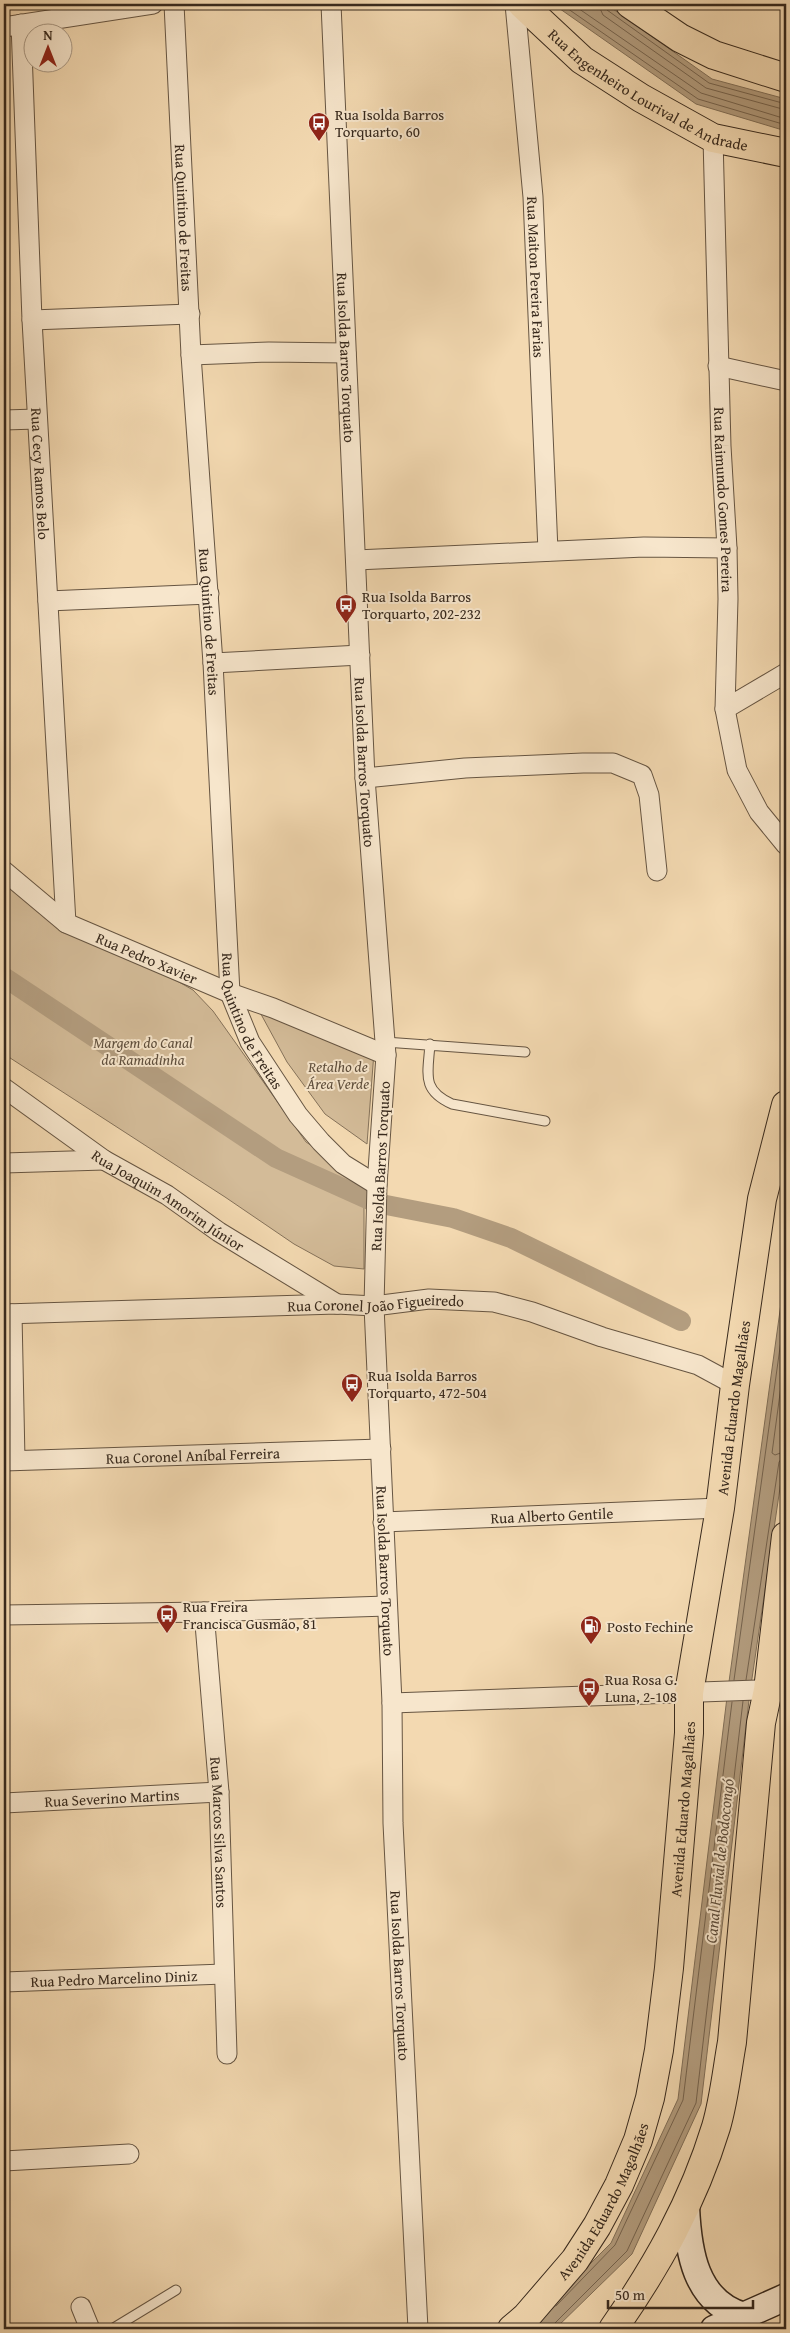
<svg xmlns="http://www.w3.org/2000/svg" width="790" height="2333" viewBox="0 0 790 2333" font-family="'Gentium Book Plus',serif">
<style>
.green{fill:#d3bb98;stroke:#85725a}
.water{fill:#b39d7f;stroke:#816f58}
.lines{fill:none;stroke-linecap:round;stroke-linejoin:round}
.shore{stroke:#75634e;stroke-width:1}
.canal{stroke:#b39d7f;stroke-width:20}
.lane-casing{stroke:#665542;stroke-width:11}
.street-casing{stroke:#665542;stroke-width:21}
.secondary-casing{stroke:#37291d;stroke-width:29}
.primary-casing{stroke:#37291d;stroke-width:30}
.lane{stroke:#f7e6cc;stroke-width:9}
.street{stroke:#f7e6cc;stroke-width:19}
.secondary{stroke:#f7e6cc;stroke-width:26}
.primary{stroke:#f3d9b1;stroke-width:28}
.labels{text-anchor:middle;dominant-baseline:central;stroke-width:4;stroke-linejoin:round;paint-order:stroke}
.street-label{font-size:15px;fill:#37291d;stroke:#f7e6cc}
.poi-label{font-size:15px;fill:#37291d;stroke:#f7e6cc;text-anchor:start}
.park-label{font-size:15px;font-style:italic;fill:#5e4e3c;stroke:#f7e6cc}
.water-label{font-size:16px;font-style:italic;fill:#5c4c3a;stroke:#f7e6cc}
</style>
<rect width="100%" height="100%" fill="#f3d9b1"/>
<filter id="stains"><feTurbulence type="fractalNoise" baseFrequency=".004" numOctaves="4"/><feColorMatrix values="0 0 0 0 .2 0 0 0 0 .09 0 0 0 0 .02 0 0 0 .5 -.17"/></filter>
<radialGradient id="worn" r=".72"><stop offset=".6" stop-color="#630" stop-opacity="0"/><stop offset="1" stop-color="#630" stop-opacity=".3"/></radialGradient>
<path class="green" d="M4,882L193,990L213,1011L306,1142L364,1180V1269L334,1266L294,1244L225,1197L4,1054Z
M256,1005L374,1052L367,1144L325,1114L287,1062Z"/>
<path class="water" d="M553,4H606L712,79L786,99V131L696,104Z
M786,1267V1447L750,1692L701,2104L632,2254L555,2329H525L611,2243L678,2099L728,1689Z"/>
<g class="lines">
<path class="shore" d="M561,4L698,99L786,125
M572,4L701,93L786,119
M598,4L603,15L706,88L786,110
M604,4L607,10L709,83L786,104
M786,1349L772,1453L775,1455L786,1451
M734,1680L786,1304
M746,1680L779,1462L782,1458L786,1457
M556,2306L615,2245L683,2100L732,1702
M552,2329L554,2324L627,2251L696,2103L743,1701"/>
<path class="canal" d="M4,977L276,1158L376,1203L453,1218L511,1238L681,1321"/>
<g class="lane-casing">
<path id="lane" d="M385,1042L525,1052
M430,1044C428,1074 421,1090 452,1104L545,1121
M112,2329L176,2290"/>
</g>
<g class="street-casing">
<g id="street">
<path id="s1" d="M174,4L191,355L213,663L230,993L250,1042L298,1115L321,1142L343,1164L377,1185"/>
<path id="s2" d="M331,4L365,778L386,1055L377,1185L374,1306L392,1703L393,1823L418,2329"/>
<path id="s3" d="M515,4L533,197L548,551"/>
<path id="s4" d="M21,24L32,320L66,923"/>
<path d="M4,27L153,4"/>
<path id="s5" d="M713,138L721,446L727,548L728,599L725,709L737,770L759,812L786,845"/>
<path d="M32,320L190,314"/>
<path d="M191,355L269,352L346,353"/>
<path d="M718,366L786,381"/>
<path d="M4,420L37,419"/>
<path d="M356,560L644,547L727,548"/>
<path d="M48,601L209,594"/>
<path d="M213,663L360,655"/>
<path d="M725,709L786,673"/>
<path d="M365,778L465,768L583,763H613L642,775L649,795L657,871"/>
<path id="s6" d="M4,871L66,923L230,993L273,1008L386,1055"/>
<path id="s7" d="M4,1088L104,1160L167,1195L219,1232L337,1304"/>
<path d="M4,1163L104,1160"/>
<path id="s8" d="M4,1314L337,1304L374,1306L429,1299L494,1302L532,1312L602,1337L698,1365L735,1385"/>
<path d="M12,1314L15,1460"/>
<path id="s9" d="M4,1461L381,1449"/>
<path id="s10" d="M383,1522L720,1508"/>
<path id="s11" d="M204,1612L219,1792L227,2054"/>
<path d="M4,1615L204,1612L387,1606"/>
<path d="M392,1703L786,1689"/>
<path id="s12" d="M4,1803L219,1792"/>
<path id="s13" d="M4,1982L224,1974"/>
<path d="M4,2161L129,2154"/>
<path d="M81,2307L90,2329"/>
</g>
</g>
<g class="secondary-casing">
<path id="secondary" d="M686,2207C688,2251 695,2302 744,2316
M714,2329L786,2297"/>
</g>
<g class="primary-casing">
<g id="primary">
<path id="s14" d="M522,4L582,60L641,98L713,138L786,153"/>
<path d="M630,4L680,38L714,55L786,78"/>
<path id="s15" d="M512,2329L526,2317L575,2260L597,2226L619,2185L638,2140L650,2098L659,2050L669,1968L689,1733V1693L720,1508L735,1385L762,1199L786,1105"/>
<path d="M613,2329C657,2266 693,2202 716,2127C724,2100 727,2070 732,2042L761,1723L768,1690L786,1536"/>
</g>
</g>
<use href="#lane" class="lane"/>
<use href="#street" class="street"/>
<use href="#secondary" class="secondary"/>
<use href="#primary" class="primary"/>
</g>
<defs>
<g id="bus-pin" transform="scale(1.125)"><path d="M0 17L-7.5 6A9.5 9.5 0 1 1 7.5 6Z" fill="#8f2418" stroke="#f7e6cc"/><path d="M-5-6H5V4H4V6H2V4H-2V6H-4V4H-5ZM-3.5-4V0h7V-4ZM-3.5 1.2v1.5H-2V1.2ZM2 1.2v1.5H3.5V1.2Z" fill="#fff"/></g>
<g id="fuel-pin" transform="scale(1.125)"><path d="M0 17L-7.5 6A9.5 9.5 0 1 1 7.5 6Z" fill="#8f2418" stroke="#f7e6cc"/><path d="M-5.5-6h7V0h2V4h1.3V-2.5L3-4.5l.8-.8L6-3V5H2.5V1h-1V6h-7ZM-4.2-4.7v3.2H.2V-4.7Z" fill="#fff"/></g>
</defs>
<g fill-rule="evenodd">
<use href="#bus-pin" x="319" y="123"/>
<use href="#bus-pin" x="346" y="605"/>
<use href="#bus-pin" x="352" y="1384"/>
<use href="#bus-pin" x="167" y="1615"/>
<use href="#fuel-pin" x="591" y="1626"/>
<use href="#bus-pin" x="589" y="1688"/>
</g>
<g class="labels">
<g class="street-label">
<text stroke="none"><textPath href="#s14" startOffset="155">Rua Engenheiro Lourival de Andrade</textPath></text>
<text stroke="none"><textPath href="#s1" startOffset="214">Rua Quintino de Freitas</textPath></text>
<text stroke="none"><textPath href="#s3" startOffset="274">Rua Maiton Pereira Farias</textPath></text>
<text stroke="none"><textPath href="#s2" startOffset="354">Rua Isolda Barros Torquato</textPath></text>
<text stroke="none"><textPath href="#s4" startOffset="450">Rua Cecy Ramos Belo</textPath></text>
<text stroke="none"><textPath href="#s5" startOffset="362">Rua Raimundo Gomes Pereira</textPath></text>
<text stroke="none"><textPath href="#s1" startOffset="619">Rua Quintino de Freitas</textPath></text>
<text stroke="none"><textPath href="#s2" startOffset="759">Rua Isolda Barros Torquato</textPath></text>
<text stroke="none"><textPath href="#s6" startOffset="169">Rua Pedro Xavier</textPath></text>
<text stroke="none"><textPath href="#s1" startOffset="1024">Rua Quintino de Freitas</textPath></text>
<text transform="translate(380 1166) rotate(-87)">Rua Isolda Barros Torquato</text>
<text stroke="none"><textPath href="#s7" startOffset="199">Rua Joaquim Amorim Júnior</textPath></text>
<text stroke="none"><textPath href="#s8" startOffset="372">Rua Coronel João Figueiredo</textPath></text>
<text stroke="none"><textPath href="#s15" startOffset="969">Avenida Eduardo Magalhães</textPath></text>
<text stroke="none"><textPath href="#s9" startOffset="189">Rua Coronel Aníbal Ferreira</textPath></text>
<text stroke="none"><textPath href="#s10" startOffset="169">Rua Alberto Gentile</textPath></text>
<text stroke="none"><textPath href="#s2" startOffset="1569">Rua Isolda Barros Torquato</textPath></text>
<text stroke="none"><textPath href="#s12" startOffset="108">Rua Severino Martins</textPath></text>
<text stroke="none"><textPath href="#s15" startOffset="564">Avenida Eduardo Magalhães</textPath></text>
<text stroke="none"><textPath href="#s11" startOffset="221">Rua Marcos Silva Santos</textPath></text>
<text stroke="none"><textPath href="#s2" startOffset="1974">Rua Isolda Barros Torquato</textPath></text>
<text stroke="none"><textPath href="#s13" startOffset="110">Rua Pedro Marcelino Diniz</textPath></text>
<text stroke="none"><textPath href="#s15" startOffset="159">Avenida Eduardo Magalhães</textPath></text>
</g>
<g class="poi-label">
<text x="335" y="114">Rua Isolda Barros<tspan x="335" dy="17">Torquarto, 60</tspan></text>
<text x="362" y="596">Rua Isolda Barros<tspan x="362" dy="17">Torquarto, 202-232</tspan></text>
<text x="368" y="1375">Rua Isolda Barros<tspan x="368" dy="17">Torquarto, 472-504</tspan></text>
<text x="183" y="1606">Rua Freira<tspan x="183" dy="17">Francisca Gusmão, 81</tspan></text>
<text x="607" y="1626">Posto Fechine</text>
<text x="605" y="1679">Rua Rosa G.<tspan x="605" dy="17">Luna, 2-108</tspan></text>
</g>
<g class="park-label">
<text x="143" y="1042">Margem do Canal<tspan x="143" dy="17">da Ramadinha</tspan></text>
<text x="338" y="1066">Retalho de<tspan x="338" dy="17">Área Verde</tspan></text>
</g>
<g class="water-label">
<text transform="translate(719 1861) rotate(-84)">Canal Fluvial de Bodocongó</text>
</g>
</g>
<rect width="790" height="2333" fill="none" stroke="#f3d9b1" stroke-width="20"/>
<rect x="5" y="5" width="780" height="2323" fill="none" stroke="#37291d" stroke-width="2.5"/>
<rect x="10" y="10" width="770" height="2313" fill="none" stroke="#37291d"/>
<g transform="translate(48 48)"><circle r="24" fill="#f7e6cc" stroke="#aa9a86"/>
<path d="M0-4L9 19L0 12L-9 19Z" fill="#8f2418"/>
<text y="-8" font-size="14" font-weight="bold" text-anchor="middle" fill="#37291d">N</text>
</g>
<path d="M608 2300v8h145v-8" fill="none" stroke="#37291d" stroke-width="2.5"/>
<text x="615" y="2300" font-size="15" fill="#37291d" stroke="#f7e6cc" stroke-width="4" paint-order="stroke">50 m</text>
<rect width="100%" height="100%" filter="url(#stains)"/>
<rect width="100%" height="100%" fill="url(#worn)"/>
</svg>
